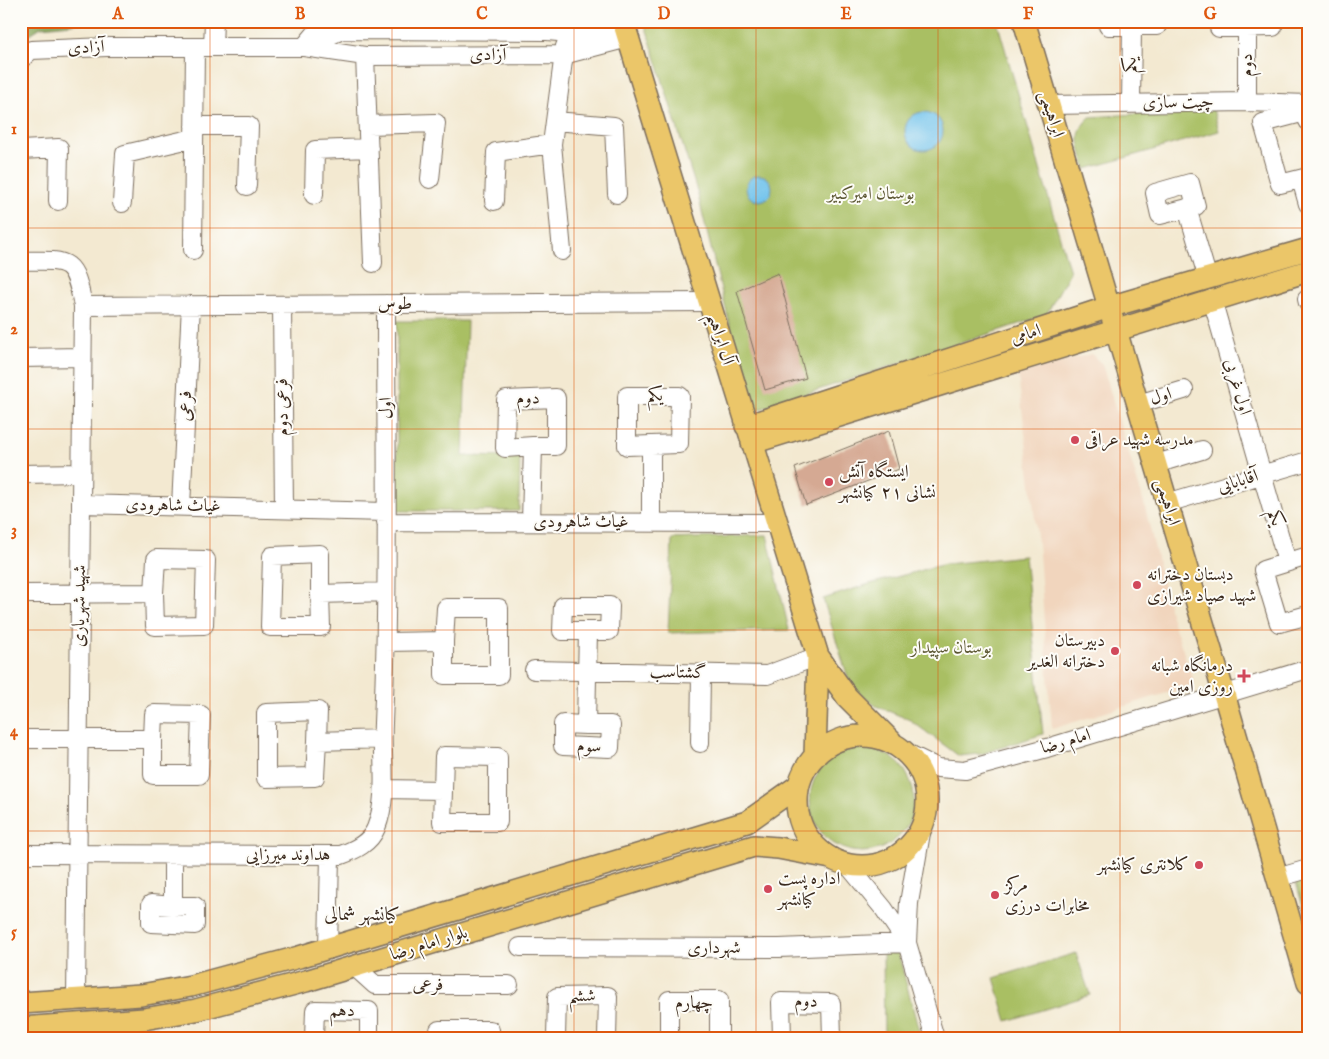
<svg xmlns="http://www.w3.org/2000/svg" width="1329" height="1059" viewBox="0 0 1329 1059" font-family="'IM FELL English',Amiri,serif">
<style>
.built{fill:#f1d5bd}
.green{fill:#a9bf64;stroke:#727441}
.forest{fill:#86a65a;stroke:#60683c}
.water{fill:#70c2ec;stroke:#567685}
.building{fill:#d5a993}
.lines{fill:none;stroke-linecap:round;stroke-linejoin:round}
.minor-casing{stroke:#7b6d5d;stroke-width:20}
.major-casing{stroke:#7b6d5d;stroke-width:24}
.minor{stroke:#fff;stroke-width:18}
.major{stroke:#ebc669;stroke-width:21}
.grid{fill:none;stroke:#df570d;stroke-width:1;stroke-opacity:0.55}
.poi-dot{fill:#d1495b;stroke:#fdfcf7;stroke-width:2}
.labels{text-anchor:middle;dominant-baseline:central;stroke-width:4;stroke-linejoin:round;paint-order:stroke}
.street-label{font-size:18px;fill:#3b2a1e;stroke:#fdfcf7}
.park-label{font-size:18px;fill:#5c5733;stroke:#fdfcf7}
.poi-label{font-size:18px;fill:#3b2a1e;stroke:#fdfcf7;text-anchor:start}
.neighbourhood-label{font-size:19px;fill:#3b2a1e;stroke:#fdfcf7}
.neatline{fill:none;stroke:#df570d;stroke-width:2}
.grid-label{font-size:16px;text-anchor:middle;font-weight:bold;fill:#df570d}
</style>
<rect width="100%" height="100%" fill="#fdfcf7"/>
<filter id="ink" filterUnits="userSpaceOnUse"><feTurbulence type="fractalNoise" baseFrequency=".02" numOctaves="2"/><feDisplacementMap in="SourceGraphic" scale="10" xChannelSelector="R" yChannelSelector="G"/><feConvolveMatrix kernelMatrix="1 2 1 2 8 2 1 2 1" color-interpolation-filters="sRGB"/></filter>
<filter id="wash" filterUnits="userSpaceOnUse"><feTurbulence type="fractalNoise" baseFrequency=".0096" numOctaves="4" result="noise"/><feDisplacementMap in="SourceGraphic" scale="20" xChannelSelector="R" yChannelSelector="G"/><feGaussianBlur stdDeviation="1.12" result="paint"/><feColorMatrix in="noise" values="0 0 0 0 0 0 0 0 0 0 0 0 0 0 0 0 0 1.4 0 .05"/><feComposite in="paint" operator="in"/></filter>
<g filter="url(#wash)">
<rect width="100%" height="100%" fill="#f3e9d1"/>
<path class="built" d="M1091,354L1102,364L1145,507L1171,617L1195,684L1052,729L1039,553L1018,374Z"/>
<path class="green" d="M644,21H997L1070,272L1046,315L751,412L697,191Z
M1213,109L1219,131L1086,169C1081,148 1071,134 1090,117Z
M397,321H467L463,456L520,457L519,511H397Z
M767,535L789,630L668,633L672,539Z
M1025,556L1043,734L981,754L959,756L910,720L876,706L851,687L823,599L866,585L945,564Z
M810 800a52 52 0 1 1 104 0a52 52 0 1 1-104 0Z
M1308,879V924L1296,883Z
M897,949L921,1038H884L883,951Z
M1076,953L1090,995L1007,1021L994,978Z"/>
<path class="forest" d="M21,21H101L41,27L21,40Z"/>
<path class="water" d="M905 131a19 19 0 1 1 38 0a19 19 0 1 1-38 0Z
M746 188a13 13 0 1 1 26 0a13 13 0 1 1-26 0Z"/>
<g id="blocks">
<path class="building" d="M778,273L806,378L765,390L737,291Z
M889,431L899,469L806,505L795,468Z"/>
</g>
</g>
<g filter="url(#ink)">
<use href="#blocks" fill-opacity="0" stroke="#7b6d5d" stroke-width="1"/>
<g class="lines">
<g class="minor-casing">
<path id="minor" d="M1108,21V26H1157V21
M1219,21V28L1273,27V21
M1247,27V102
M342,30L547,31L628,38L563,55L365,56L304,47Z
M213,47L214,21
M365,56L373,263
M21,59L31,50L107,47H304L326,21
M1131,104L1132,26
M1049,105L1247,102L1308,104
M555,121L614,126L617,194
M1308,121L1305,112L1263,123L1280,184L1308,177
M368,125L436,123L430,179
M194,126H249L247,186
M21,150L59,148L58,201
M1301,179L1308,204
M1190,183L1196,206L1160,215L1155,193Z
M314,195L315,150L369,148
M494,201L496,152L552,144
M122,203L125,154L194,138
M1187,208L1208,279
M193,250L195,47
M562,251L552,144L565,46
M21,261C69,260 74,257 83,306L76,999
M1212,299L1287,562
M1307,299L1308,303
M282,305L284,509
M83,306L708,302
M21,358L82,357
M1138,404L1184,390
M1156,464L1202,450
M21,474L81,473
M1167,503L1308,461
M81,504L386,512
M181,506L191,305
M386,522L776,523
M531,522L533,446L505,448L506,400L556,398V446H533
M651,522V445L627,446V396H680L679,444L651,445
M1308,556L1263,570L1279,623L1308,615
M21,594L154,593L156,559L206,560L204,625L155,626L154,593
M320,594L321,627H270L272,556L320,554V594L386,592
M386,642L444,641V675H499V608H446L444,641
M534,670L767,675L818,656
M586,725H611L610,748L563,746V724L586,725L588,631H562L563,606H610L609,631H588
M21,739H153L154,714L201,715L199,775H153V739
M317,741L315,777L266,778V713L318,711L317,741L382,739
M700,743L701,674
M907,753L938,768L965,770L1047,748L1308,669
M384,789L443,790L442,822H498V757L444,756L443,790
M21,854L341,855C355,850 370,843 376,828C389,796 381,757 383,723C389,584 386,444 386,304
M847,864L884,909L907,943L909,903L922,827
M1277,878L1308,869
M173,906H195V925L151,923V904L173,906V855
M520,947L779,948L907,943L935,1038
M328,949L330,855
M354,966L375,985H509
M314,1038L315,1010L369,1011V1038
M439,1038V1030H490L491,1038
M556,1038L557,997L608,996L607,1038
M669,1038V1000H719V1038
M782,1038L781,1002L831,1003L832,1038"/>
</g>
<g class="major-casing">
<path id="major" d="M623,21L818,656
M1024,21L1224,694L1308,983
M746,426L1109,307L1308,249
M752,443L1308,271
M797 801a65 65 0 1 1 130 0a65 65 0 1 1-130 0Z
M815,755L818,656L847,697L891,741
M21,1003L141,995L191,986L299,957L747,822L799,785
M21,1028L144,1019L196,1010L306,981L754,846L778,848L831,858"/>
</g>
<use href="#minor" class="minor"/>
<use href="#major" class="major"/>
</g>
</g>
<path class="grid" d="M210,21V1038M392,21V1038M574,21V1038M756,21V1038M938,21V1038M1120,21V1038M21,228H1308M21,429H1308M21,630H1308M21,831H1308"/>
<g class="poi-dot">
<circle cx="1075" cy="440" r="5"/>
<circle cx="829" cy="482" r="5"/>
<circle cx="1137" cy="585" r="5"/>
<circle cx="1115" cy="651" r="5"/>
<path d="M1241.5 668.5h5v5h5v5h-5v5h-5v-5h-5v-5h5z"/>
<circle cx="1199" cy="865" r="5"/>
<circle cx="768" cy="889" r="5"/>
<circle cx="995" cy="895" r="5"/>
</g>
<g class="labels">
<g class="street-label">
<text transform="translate(86 48) rotate(-2)">آزادی</text>
<text x="488" y="55">آزادی</text>
<text transform="translate(1131 65) rotate(-89)">یکم</text>
<text transform="translate(1247 65) rotate(-90)">دوم</text>
<text transform="translate(1178 103) rotate(-1)">چیت سازی</text>
<text transform="translate(1051 114) rotate(73)">ابراهیمی</text>
<text x="395" y="304">طوس</text>
<text transform="translate(1026 335) rotate(-18)">امامی</text>
<text transform="translate(720 339) rotate(73)">آل ابراهیم</text>
<text transform="translate(1237 387) rotate(74)">اول غربی</text>
<text transform="translate(655 396) rotate(-1)">یکم</text>
<text transform="translate(1161 397) rotate(-17)">اول</text>
<text transform="translate(528 399) rotate(-1)">دوم</text>
<text transform="translate(186 406) rotate(-88)">فرعی</text>
<text transform="translate(283 407) rotate(-91)">فرعی دوم</text>
<text transform="translate(386 408) rotate(-90)">اول</text>
<text transform="translate(1238 482) rotate(-17)">آقابابایی</text>
<text transform="translate(1167 502) rotate(73)">ابراهیمی</text>
<text transform="translate(173 506) rotate(1)">غیاث شاهرودی</text>
<text transform="translate(1275 518) rotate(75)">یکم</text>
<text x="581" y="522">غیاث شاهرودی</text>
<text transform="translate(80 606) rotate(-89)">شهید شهریاری</text>
<text transform="translate(678 673) rotate(1)">گشتاسب</text>
<text transform="translate(1066 742) rotate(-16)">امام رضا</text>
<text transform="translate(589 747) rotate(2)">سوم</text>
<text x="288" y="855">هداوند میرزایی</text>
<text transform="translate(429 944) rotate(-17)">بلوار امام رضا</text>
<text x="714" y="948">شهرداری</text>
<text x="428" y="985">فرعی</text>
<text x="582" y="996">ششم</text>
<text transform="translate(806 1002) rotate(1)">دوم</text>
<text x="694" y="1003">چهارم</text>
<text x="342" y="1011">دهم</text>
</g>
<g class="park-label">
<text x="871" y="194">بوستان امیرکبیر</text>
<text x="951" y="648">بوستان سپیدار</text>
</g>
<g class="poi-label">
<text x="1085" y="440">مدرسه شهید عراقی</text>
<text x="839" y="472">ایستگاه آتش<tspan x="839" dy="21">نشانی ۲۱ کیانشهر</tspan></text>
<text x="1147" y="575">دبستان دخترانه<tspan x="1147" dy="21">شهید صیاد شیرازی</tspan></text>
<text x="1105" y="641" text-anchor="end">دبیرستان<tspan x="1105" dy="21">دخترانه الغدیر</tspan></text>
<text x="1233" y="666" text-anchor="end">درمانگاه شبانه<tspan x="1233" dy="21">روزی امین</tspan></text>
<text x="1189" y="865" text-anchor="end">کلانتری کیانشهر</text>
<text x="778" y="879">اداره پست<tspan x="778" dy="21">کیانشهر</tspan></text>
<text x="1005" y="885">مرکز<tspan x="1005" dy="21">مخابرات درزی</tspan></text>
</g>
<g class="neighbourhood-label">
<text x="362" y="915">کیانشهر شمالی</text>
</g>
</g>
<rect width="1329" height="1059" fill="none" stroke="#fdfcf7" stroke-width="55"/>
<rect x="28" y="28" width="1274" height="1004" class="neatline"/>
<g class="grid-label">
<text x="118" y="19">A</text>
<text x="300" y="19">B</text>
<text x="482" y="19">C</text>
<text x="664" y="19">D</text>
<text x="846" y="19">E</text>
<text x="1028" y="19">F</text>
<text x="1210" y="19">G</text>
<text x="14" y="134">1</text>
<text x="14" y="334">2</text>
<text x="14" y="535">3</text>
<text x="14" y="736">4</text>
<text x="14" y="937">5</text>
</g>
</svg>
